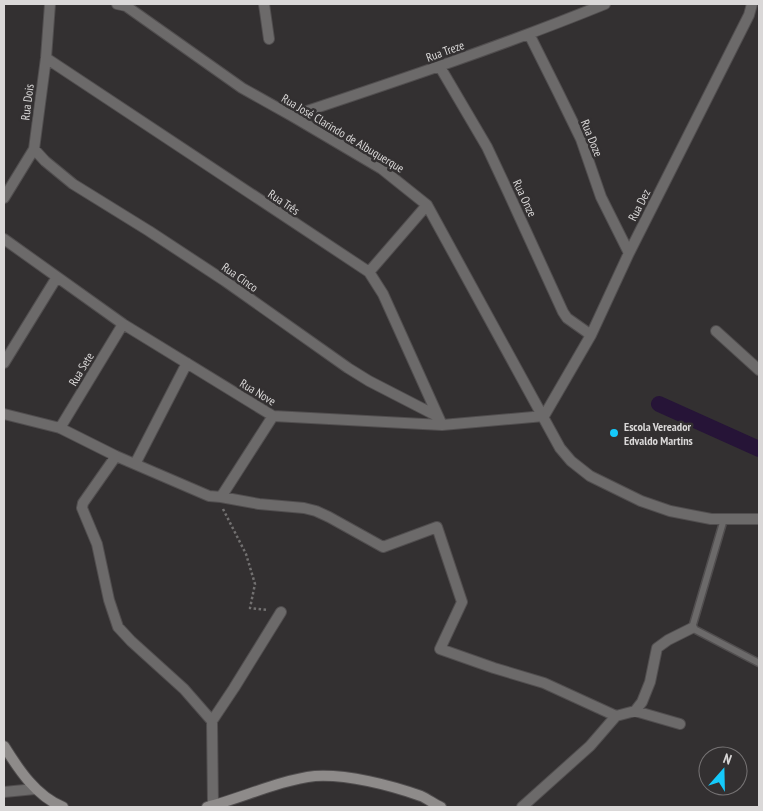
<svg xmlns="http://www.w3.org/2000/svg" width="763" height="811" viewBox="0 0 763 811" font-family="'PT Sans Narrow',sans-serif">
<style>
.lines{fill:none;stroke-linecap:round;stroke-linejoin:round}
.canal{stroke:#261437;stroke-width:16}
.lane-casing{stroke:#514e4f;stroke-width:9}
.street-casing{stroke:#514e4f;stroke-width:12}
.secondary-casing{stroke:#514e4f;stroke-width:12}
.path{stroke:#727070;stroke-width:2.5;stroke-dasharray:2.5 2.5;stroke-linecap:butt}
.lane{stroke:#6c6a6a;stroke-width:6}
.street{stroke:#6c6a6a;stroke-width:10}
.secondary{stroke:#8e8b8a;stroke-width:10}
.poi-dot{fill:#15cafb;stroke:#333031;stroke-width:2}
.labels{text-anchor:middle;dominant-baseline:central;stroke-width:5;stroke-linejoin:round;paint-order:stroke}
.street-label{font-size:12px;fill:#dad8d8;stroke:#333031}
.poi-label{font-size:12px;font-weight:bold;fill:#dad8d8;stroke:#333031;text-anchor:start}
</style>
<rect width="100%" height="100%" fill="#333031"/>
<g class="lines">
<path class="canal" d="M659,404L759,449"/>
<g class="lane-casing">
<path id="lane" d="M724,519L692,628L759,663"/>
</g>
<g class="street-casing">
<path id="street" d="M117,4L126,6L242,88L292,116L382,169L427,205L560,448L571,461L590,476L641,501L670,511L711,519H759
M264,4L269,39
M529,34L558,92L581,139L601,197L629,253
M46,58L369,272L383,294L442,425
M440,67L487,147L509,194L563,312L567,318L591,335
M292,116C397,81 502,46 605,4
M34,149L45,161L73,184L149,231L225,281L348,368L369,381L437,416
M4,198L34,149L46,58L50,4
M4,239L123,324L273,416L442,425L544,416
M369,272L427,205
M716,331L759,370
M4,363L57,277
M4,414L60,428L116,456L209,496L221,497L273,416
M544,416L591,335L629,253L749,15L752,4
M60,428L123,324
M116,456L83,503L82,508L97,544L109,600L118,627L131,641L184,689L212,721
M135,464L187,363
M221,497L259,504L304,508L316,511L329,517L383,547L437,527L462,602L440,649L494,668L544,683L616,716
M635,711L642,702L650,682L657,648L668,640L692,628
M4,792L35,789
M213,806L212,721L234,688L281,612
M522,807L590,746L616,716L635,711L680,724"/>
</g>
<g class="secondary-casing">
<path id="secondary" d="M4,746C19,770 36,796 63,807
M207,807C242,798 280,780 315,776C347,774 390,785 421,796C428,799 434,804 441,807"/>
</g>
<path class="path" d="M223,509L246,554L255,584L250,608L268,610"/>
<use href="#lane" class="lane"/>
<use href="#street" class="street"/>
<use href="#secondary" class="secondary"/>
</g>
<circle class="poi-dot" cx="614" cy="433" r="5"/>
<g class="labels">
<g class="street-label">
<text transform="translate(445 51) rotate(-20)">Rua Treze</text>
<text transform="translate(27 102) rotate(-83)">Rua Dois</text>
<text transform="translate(343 133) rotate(31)">Rua José Clarindo de Albuquerque</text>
<text transform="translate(592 138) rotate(68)">Rua Doze</text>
<text transform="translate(525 198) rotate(65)">Rua Onze</text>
<text transform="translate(284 202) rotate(34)">Rua Três</text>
<text transform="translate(639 205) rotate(-63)">Rua Dez</text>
<text transform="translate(240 277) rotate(35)">Rua Cinco</text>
<text transform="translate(81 369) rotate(-59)">Rua Sete</text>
<text transform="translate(258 392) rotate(31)">Rua Nove</text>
</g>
<g class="poi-label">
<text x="624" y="426">Escola Vereador<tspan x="624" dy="14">Edvaldo Martins</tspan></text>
</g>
</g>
<rect width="763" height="811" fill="none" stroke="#dad8d8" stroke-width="10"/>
<g transform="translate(723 771) rotate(20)"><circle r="24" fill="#333031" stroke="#767374"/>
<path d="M0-4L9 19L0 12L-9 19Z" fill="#15cafb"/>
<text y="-8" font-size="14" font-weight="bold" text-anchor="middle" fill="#dad8d8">N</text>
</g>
</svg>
